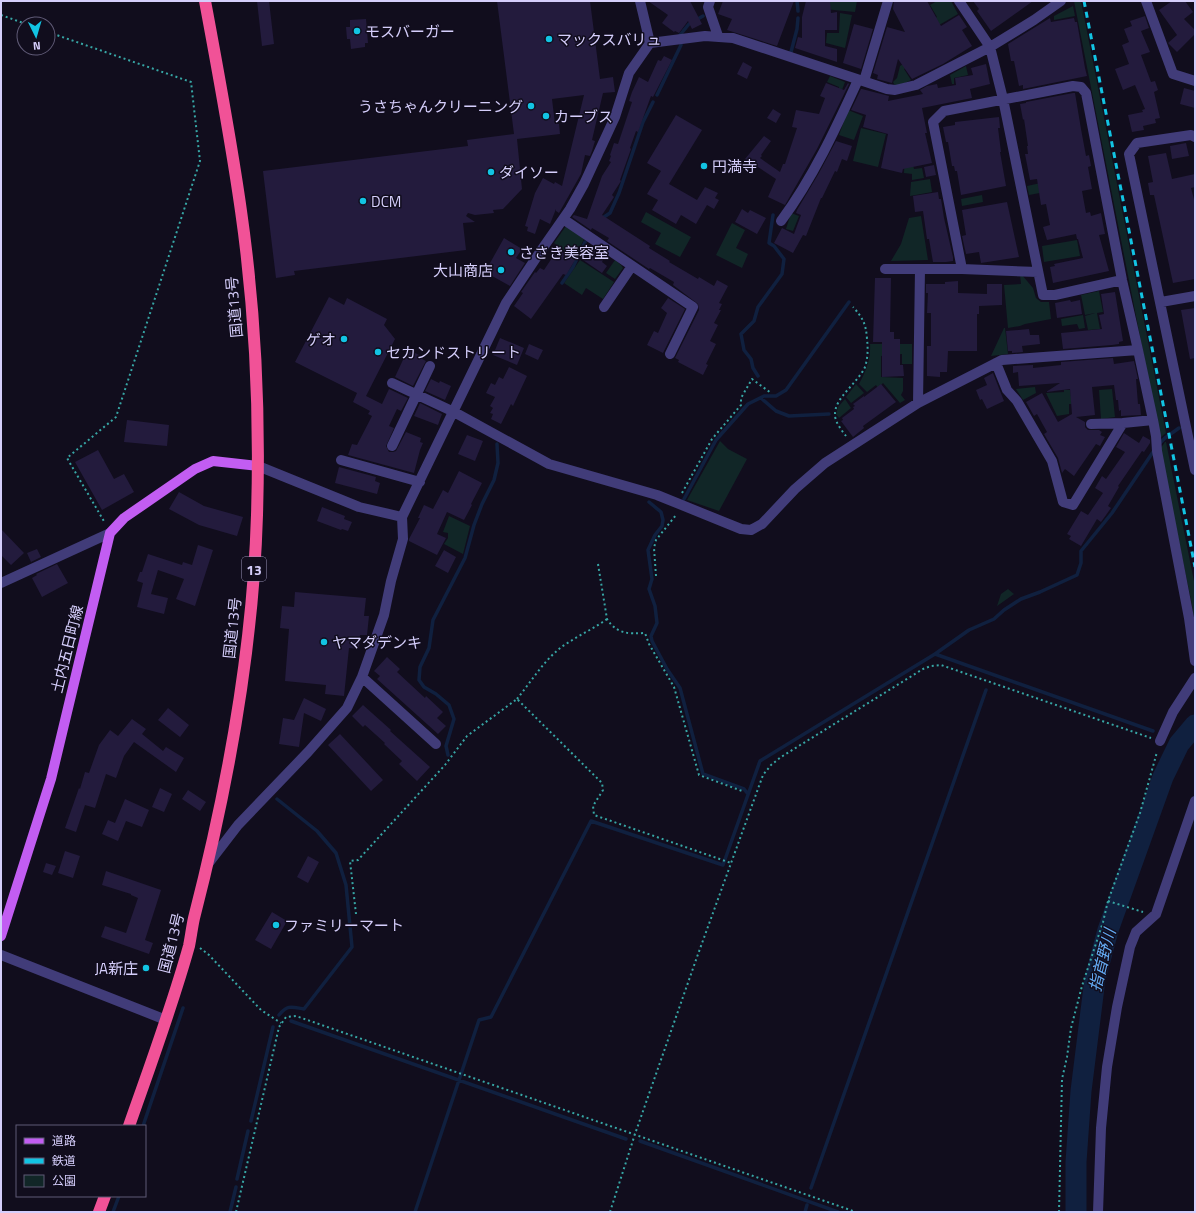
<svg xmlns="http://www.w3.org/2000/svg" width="1196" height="1213" viewBox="0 0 1196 1213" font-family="'Titillium Web','Noto Sans JP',sans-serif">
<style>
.green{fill:#112627}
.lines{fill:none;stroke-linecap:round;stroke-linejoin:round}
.stream{stroke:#10203f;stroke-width:3.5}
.river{stroke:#10203f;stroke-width:21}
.building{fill:#231b3d}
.path{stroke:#37a6a5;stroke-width:2;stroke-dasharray:2 3;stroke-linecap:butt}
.minor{stroke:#413c79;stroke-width:10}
.major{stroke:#c25df2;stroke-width:10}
.highway{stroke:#f15297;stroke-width:12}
.rail{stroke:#12c4e3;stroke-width:3;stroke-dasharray:6 5;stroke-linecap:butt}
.poi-dot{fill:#12c4e3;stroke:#110d1d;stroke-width:1.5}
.labels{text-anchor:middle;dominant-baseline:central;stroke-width:3;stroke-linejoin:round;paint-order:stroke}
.shield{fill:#110d1d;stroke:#9a94b8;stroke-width:1}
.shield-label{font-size:14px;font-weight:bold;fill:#d5cefb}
.poi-label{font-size:15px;fill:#d5cefb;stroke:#110d1d;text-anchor:start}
.street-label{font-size:15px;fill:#d5cefb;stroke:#110d1d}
.water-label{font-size:16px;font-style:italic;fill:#64aaf3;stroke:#110d1d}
</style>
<rect width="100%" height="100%" fill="#110d1d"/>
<path class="green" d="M813,1H857L855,12L813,8Z
M937,1H951L958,14L934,28L930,21L937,17L930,5Z
M1074,1H1081L1166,433L1160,438Z
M1073,6L1075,16L1054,20V16Z
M840,13L852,15L845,48L826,43L827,33H839Z
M910,59L913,63L904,69L911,80L901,85L895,86L893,82L897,78L900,66Z
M966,66L968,75L954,78V84H952L950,75Z
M830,76L845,82L842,90L839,89V87L827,82Z
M848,110L863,116L854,140L839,135Z
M861,128L886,134L878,167L853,161Z
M908,144L914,169L922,168L924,178L912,180V174L904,173L905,153Z
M930,179L932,192L910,196L911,182Z
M1059,179L1061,189L1029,195L1027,186Z
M982,195L983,202L962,206L961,199Z
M646,212L691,237L680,257L655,244L661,233L641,222Z
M791,213L799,216L793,231L786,229Z
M921,216L928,260L891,261L901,244L909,218Z
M732,223L745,230L736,248L748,254L742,268L716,255Z
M566,226L584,239L575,258L554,243Z
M1077,240L1080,256L1044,262L1042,246Z
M580,260L614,282L603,299L586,288L582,295L564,283Z
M615,260L621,265L623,268L615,279L606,273Z
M1020,275H1022L1033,288L1036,298L1041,302H1049L1051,319L1025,324L1020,326L1008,328L1004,285L1021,284Z
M1099,291L1103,312L1097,313L1100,329L1088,330L1085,316L1095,313L1085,315L1081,295Z
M1083,315L1085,328L1079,329L1077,324L1062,326L1061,319Z
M1004,328H1005L1008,354L991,356Z
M870,344H912V364H902V354L881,356V377L903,378V391L901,395L905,400L900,403L883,383L878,388L876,385L867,392L859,384C866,371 871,359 870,344Z
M856,384L864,393L851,403L846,397Z
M1035,387L1036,393L1023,400L1016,389Z
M1112,389L1115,417L1101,419L1099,390Z
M1064,390H1070L1072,404H1069V414L1057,416L1046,393L1064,392Z
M845,399L851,408L839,418L836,414L838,407Z
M720,441L728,449L747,459L719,511L687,500Z
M1165,442H1166L1195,586V628L1192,605L1160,449Z
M449,516L470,526L463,554L444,544L448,538V533L443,532Z
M1008,589L1014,594L997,606L1001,594Z"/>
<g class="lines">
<path class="stream" d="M797,1L798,11
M680,35L689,24L703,16
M791,52L797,29L798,18
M657,95L681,45
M601,219L610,213L619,193L643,122L653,102
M562,283L573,267L585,242
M758,376L753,368L751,359L744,350L741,334L754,321L758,307L782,274L784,259L774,246L769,243L773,215
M761,398L776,411L789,416L829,414
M1159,444L1165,438L1179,428
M684,499L716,440L748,404L764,396H776L786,390L849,302
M649,502L661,512L663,520L662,526L655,535L648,550L652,579L649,589L655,606L657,623L651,636L652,641L667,669L680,688L703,774L744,789L748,794
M935,654L1153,731
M448,755L446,746L454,719L449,705L436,694L424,687L419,680L420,667L429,648L433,620L465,558L474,525L482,504L494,480L498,463L497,444
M277,799L317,831L336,853L346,885L352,947L304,1009C292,1007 288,1004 279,1015
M291,1021L626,1139
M251,1121L273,1027
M143,1126L183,1008
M640,1141L838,1212
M237,1179L248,1131
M811,1188L986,690
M113,1212L119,1196
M230,1212L236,1187
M415,1212L479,1020L491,1017L591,821L723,865L760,761L935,654L969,630L994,619L1004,610L1021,599L1040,592L1077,575L1081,563V551L1112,513L1155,449
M805,1212L807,1205"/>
<path class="river" d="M1076,1212V1162L1081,1091L1095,979L1108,930L1163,777L1179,744L1195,725"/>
</g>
<path class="building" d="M257,1H269L274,44L262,46Z
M497,1H590L600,79L613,77L615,92L603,93L592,140L595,141L592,151L590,156L585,155L581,174L559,213L556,211V209L550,224L540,219L535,234L527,231L528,227L525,226L535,193L543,178L554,184L555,182L562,186L584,95L552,99L555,124H559L560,134L517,139L522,189L503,209L493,210L494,213L475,215L468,213L466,216L475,222L463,223L466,250L294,271L295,275L276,278L263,171L468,146L467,140L514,134Z
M648,1H690L702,24L692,29L688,21L679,33L675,31L674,32L662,23L668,15Z
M723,1H794L777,46L727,30L732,19L718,14Z
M806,1H830L831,13L837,12V30H825V46L837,49V62L795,48L798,37L802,38V17Z
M894,1H927L941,26L959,15L967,27L962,30L972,46L943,64L912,79L898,59L892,83L877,79L878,75L873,73L887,27L905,32L893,9Z
M973,1H1033L991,31L977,11L979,9Z
M1172,1H1185L1193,12L1184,19L1195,30V34L1177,52L1168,43L1177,35L1159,10Z
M1145,16L1149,28L1141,31L1150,52L1141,55L1151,82L1155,81L1158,90L1154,92L1160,118L1155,119L1156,123L1143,126L1144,130L1132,132L1128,115L1143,112L1142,110L1145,109L1135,85L1123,90L1115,69L1129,64L1122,45L1129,42L1124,29L1132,26L1130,21Z
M1050,18L1051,22L1074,18L1075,22H1077L1085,68L1087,76L1023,89V85L1019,86L1014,61H1011L1008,44Z
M366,19L368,43H365V47L351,49L350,39H347L346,27H350V20Z
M854,24L873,29L861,69L843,63Z
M664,56L672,60L653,97L651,96L638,132L636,131L630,148L631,149L620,180L621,181L612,195L614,197L602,215L650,246L649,248L670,261L669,262L698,279L699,277L714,286L717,280L728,286L719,303L722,304L719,310H721L714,323L718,325L710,341L716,344L706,364L708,365L703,375L678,362L679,360L675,358L699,310L698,304L673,285L674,282L650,268L649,269L607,241L609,238L592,228L591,230L572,217L574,215L587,219L602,176L611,162L609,161L611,156L610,155L614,143L618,144L632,102L629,101L632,92L639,77L648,82L658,60L661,61Z
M743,62L752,67L747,79L737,74Z
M986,64L990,84L970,89L972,98L922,108L927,133H925L932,163L903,169L902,173L881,168L888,134L863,127L866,115L851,110L861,89H862L889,96L888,101L923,94L920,90L927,86L937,84L938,88L956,85L955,78L973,75L971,68Z
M826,83L844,90L848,83L849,84L817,149L785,205L768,197L776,179L755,165L754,166L745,159L764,136L771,141L761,155L762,156L760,158L780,172L783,164H785L797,128L792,127L796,110L819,114L825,98L820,96Z
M1184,88L1195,91V108L1180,104Z
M1073,93H1075L1081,129L1086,156L1089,155L1091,166L1088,167L1092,189L1082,191L1086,213L1090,212L1091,216L1101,213L1105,234L1099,235L1109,271L1053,283L1050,267L1055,266L1054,264L1083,258L1078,239H1077L1076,234L1047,240L1043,227L1050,225L1046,204L1041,205L1037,179L1030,180L1025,154H1028L1027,146H1028L1024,119L1023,120L1020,104L1026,103V102Z
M773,109L781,114L776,123L767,118Z
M676,115L702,130L669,184L697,200L705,187L718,193L715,198L719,200L714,209L707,205L696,224L681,215L676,224L652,210L658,200L647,194L661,171L647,163Z
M999,117L1000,128H998L1001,152H1000L1006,186L961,195L957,171H955L954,166H952L948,142H946L943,127L955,125V122Z
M836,141L852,146L847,161L842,159L837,172L835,171L822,198H821L806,236L803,235L793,253L774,243L782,228L794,234L801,215L796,213L797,210L819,173Z
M1186,143L1189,156L1172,159L1170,146Z
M1166,153L1172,179L1195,174V187L1191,188L1195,203V279L1173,283L1154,195H1150L1148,183L1153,182L1148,156Z
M934,165L936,175L926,177L924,167Z
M938,192L939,199H941L944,218L953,257V261L946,262H933L929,239H927L923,211L915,212L913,196Z
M1007,202L1019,257L981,263L979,252L966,254L962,236L966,235L962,210Z
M742,209L748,213L750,210L766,218L757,234L735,222Z
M504,238L522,249L516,258L525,263L510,286L485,272Z
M591,248L604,258L602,262L607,266L602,273L583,260Z
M558,249L575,260L566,275L563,274L531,319L514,306L523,293L521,292L535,272L536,273L540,268L544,270Z
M875,278H891L890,332H894V339H900V365H903L904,376L882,377V342H873Z
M958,281V293L987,294V284H1002V305L979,306V314H977V351H948L947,372H940V377L927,376V346H931V313H927L928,293H926V284H945V282Z
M1115,292L1123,341L1119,342V344L1112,345L1063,349L1061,333L1102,329L1099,315L1104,314L1101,294Z
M329,297L344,305L347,298L387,319L384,325L395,339L366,396L382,404L389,389L408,398L401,411L397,409L389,426L394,428L386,446L389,452H393L396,451L406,432L421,438L420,442L423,443L420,450L414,473L348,455L352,444L357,445L372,416L368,414L370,411L353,402L357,393L295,362Z
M668,298L685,309L663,353L647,345L654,331L658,333L667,313L661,308Z
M1070,300L1071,302L1080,300L1082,314L1057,318L1055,303Z
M1195,308V358L1190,359L1181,310Z
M1029,329L1030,335H1039L1040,344L1022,346L1023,352L1012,353V351H1008L1006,331Z
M500,338L524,348L517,365L493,355Z
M529,344L543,350L538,360L525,354Z
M408,349L419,355L418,357L426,361L413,386L395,377Z
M1113,358L1114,364L1134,361L1138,379H1136L1138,404H1140L1141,415L1121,416V410L1119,411L1118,400H1116L1114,385L1092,387L1095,415L1076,417L1085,422V427L1088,430H1099L1102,432L1100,435L1105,437L1100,446L1096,444L1074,476L1065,469L1062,473L1058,458L1044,434L1047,432L1037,414L1034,416L1026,402L1042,393L1058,422L1072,414L1070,389L1046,392L1060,383L1019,386L1018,372L1013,373V366L1033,365V368L1061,365V362Z
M509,367L527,376L513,406L511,404L501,424L491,419L493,414L490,413L493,408L490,406L495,397L486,393L491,383L495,385L499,377L503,379Z
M993,373L1004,401L987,409L982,399L980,400L976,390L987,385L984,378Z
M431,379L439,383L440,381L451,386L445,400L425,391Z
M881,384L896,402L863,426L864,428L853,437L841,421L843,420L842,418L854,409L853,407L855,406L853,404L864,396V397Z
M420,403L442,414L438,425L414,416Z
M127,420L169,425L167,446L124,442Z
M1124,433L1139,443L1143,436L1150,440V443L1144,452L1142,451L1118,486L1119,487L1108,506L1111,508L1101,522L1097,519L1081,546L1069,539L1071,536L1067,534L1081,511L1088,515L1103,493L1095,488L1102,476L1106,479L1125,452L1116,447Z
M467,435L483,441L475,461L458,454Z
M98,450L114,479L124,474L134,492L102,510L75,462Z
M339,467L376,477L375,481L380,483L377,494L335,483Z
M459,471L482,483L471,504L472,505L464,520L447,512L437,534L446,538L437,555L409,541V539L420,518H418L424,505L433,509L443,490L448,493Z
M179,492L204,506L243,517L237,536L199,525L169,509Z
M322,507L345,516L344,519L352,522L348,531L342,529L341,530L317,521Z
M1,529L24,553L11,565L1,555Z
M198,545L213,550L195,606L176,599L184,579L158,570L151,594L168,598L164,614L137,607L143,583L137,581L140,572H142L148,554L182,565L183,562L192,565Z
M37,549L41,557L31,562L27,553Z
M444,550L456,557L448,573L435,566Z
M57,564L68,583L42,597L32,578L37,575L36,574Z
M295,592L366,598L364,616H369L367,635H360L359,649L349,648L344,696L325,694L326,685L285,681L289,629L280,628L282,606L294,607Z
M387,657L400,669L397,672L425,698L426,696L443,712L437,718L446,726L438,734L377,679L380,676L374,671Z
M304,698L326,709L321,721L304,713L299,747L279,744L283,718L294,720Z
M363,705L391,730L390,731L430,767L417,781L399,764L402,761L384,744L385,743L365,725L363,727L352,716Z
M168,708L189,725L180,737L158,720Z
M132,719L146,729L142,734L163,751L166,747L184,758L176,772L134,742L124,756L116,778L106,774L95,808L85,805L76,832L65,828L79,788L80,789L85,772L89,773L99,745L110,730L118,736Z
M340,734L383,780L371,791L328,745Z
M160,788L172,794L164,812L152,807Z
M188,790L206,802L200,811L182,799Z
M125,799L149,810L142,827L126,821L118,841L102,834L108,820L115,823Z
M65,851L80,856L73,878L58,873Z
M308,856L319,862L308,883L297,877Z
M46,863L56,866L52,875L43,872Z
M106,871L161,890L145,940L153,943L149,954L101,937L105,926L126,933L138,898L131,895V894L102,885Z
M272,912L287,921L271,949L255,940Z"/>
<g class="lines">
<path class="path" d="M1,15L26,24
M48,32L191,82L200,161L116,417L67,458L105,523
M846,436C842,431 835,422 835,415C834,398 858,383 865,367C868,358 868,348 867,339C866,324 863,318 853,307
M682,493L712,439L741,405V398L752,379L771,393
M598,564L607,619C617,634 628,634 645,633L649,644L674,687L699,775L742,791
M656,576L654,548L656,540L676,515
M517,699C530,683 543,662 559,649C573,638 592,630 607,619
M1108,901L1143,912
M356,914L350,861L358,860L445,765L467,736L517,699L602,783L603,790L593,806L594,815L731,863
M200,948L209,955L261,1010L281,1023
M236,1212L279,1027L286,1017L296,1016L856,1212
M610,1212L635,1134L697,957L763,775L771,765L781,757L923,669L931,666L941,665L1151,738
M1059,1212L1062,1079L1067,1057L1071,1028L1082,986L1103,922L1108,901L1140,813L1157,752"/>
<path class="minor" d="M640,1L650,43
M710,1L708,7L718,36
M959,1L990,47L1003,99L1043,295H1055L1122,280
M1146,1L1173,74L1195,81
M864,81L888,1
M1195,137L1191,135L1137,143L1129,154L1195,470
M563,219L693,307L670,354
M781,221C813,178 836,128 858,80
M885,269H962L1038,272
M962,269L933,122L944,111L1073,86L1081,87L1086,93L1122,280L1138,350L1153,420L1156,436L1157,451L1189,618L1195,661
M1161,302L1195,296
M604,307L632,266
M996,363L1007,390L1017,401L1052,461L1063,502L1073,505L1123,423L1153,420
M392,383L454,412L549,464L657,495L741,529L751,530L762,524L795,489L825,463L918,403L1002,360L1138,350
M918,403L920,269
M1091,424L1123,423
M392,446L430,366
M341,460L420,482
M258,466L359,507L402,517
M1,583L110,533
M362,677L436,744
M1160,741L1173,712L1195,678
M208,864L238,825L308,752L347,708L362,677L384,615L391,581L403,539L402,517L506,303L540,252L570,209L584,184L615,117L629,73L650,43L705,36L733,38L887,89L895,90L916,85L990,47L1034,20L1061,1
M1,955L166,1020
M1098,1212L1101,1128L1107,1067L1117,1007L1130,947L1136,932L1156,914L1195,801"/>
<path class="major" d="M1,936L51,779L110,533L124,518L195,469L213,461L258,466"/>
<path class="highway" d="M129,1126C150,1066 172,1007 189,946C191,936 192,927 194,918C228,786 253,651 257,515C260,416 255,309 241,211C231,140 218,71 205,1
M99,1212L105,1196"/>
<path class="rail" d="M1084,1L1195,567"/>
</g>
<g class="poi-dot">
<circle cx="357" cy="31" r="4"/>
<circle cx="549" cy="39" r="4"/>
<circle cx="531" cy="106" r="4"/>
<circle cx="546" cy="116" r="4"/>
<circle cx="704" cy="166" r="4"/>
<circle cx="491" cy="172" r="4"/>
<circle cx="363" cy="201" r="4"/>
<circle cx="511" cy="252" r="4"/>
<circle cx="501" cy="270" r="4"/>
<circle cx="344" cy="339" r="4"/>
<circle cx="378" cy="352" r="4"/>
<circle cx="324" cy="642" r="4"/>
<circle cx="276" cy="925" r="4"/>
<circle cx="146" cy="968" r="4"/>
</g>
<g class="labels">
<rect class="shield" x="242" y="557" width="24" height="24" rx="3"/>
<g class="shield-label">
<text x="254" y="569">13</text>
</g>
<g class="poi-label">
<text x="365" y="31">モスバーガー</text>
<text x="557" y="39">マックスバリュ</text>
<text x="523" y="106" text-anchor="end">うさちゃんクリーニング</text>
<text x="554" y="116">カーブス</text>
<text x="712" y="166">円満寺</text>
<text x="499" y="172">ダイソー</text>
<text x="371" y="201">DCM</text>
<text x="519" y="252">ささき美容室</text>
<text x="493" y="270" text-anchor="end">大山商店</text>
<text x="336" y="339" text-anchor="end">ゲオ</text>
<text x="386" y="352">セカンドストリート</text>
<text x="332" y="642">ヤマダデンキ</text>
<text x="284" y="925">ファミリーマート</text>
<text x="138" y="968" text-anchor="end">JA新庄</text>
</g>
<g class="street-label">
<text transform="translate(234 307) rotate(-95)">国道13号</text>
<text transform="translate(232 628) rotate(-84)">国道13号</text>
<text transform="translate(67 649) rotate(-76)">土内五日町線</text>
<text transform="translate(171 943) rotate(-76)">国道13号</text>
</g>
<g class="water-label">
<text transform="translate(1102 960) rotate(-76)">指首野川</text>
</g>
</g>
<rect width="1196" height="1213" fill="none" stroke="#d5cefb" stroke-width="4"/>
<rect x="16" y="1125" width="130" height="72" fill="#110d1d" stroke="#5f5a76"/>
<rect x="24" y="1138" width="20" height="6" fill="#c25df2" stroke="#5f5a76"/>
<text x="52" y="1145" font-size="12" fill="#d5cefb">道路</text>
<rect x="24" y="1158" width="20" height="6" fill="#12c4e3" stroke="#5f5a76"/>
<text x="52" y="1165" font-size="12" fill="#d5cefb">鉄道</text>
<rect x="24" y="1175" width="20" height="12" fill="#112627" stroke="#5f5a76"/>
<text x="52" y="1185" font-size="12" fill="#d5cefb">公園</text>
<g transform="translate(36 36) rotate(175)"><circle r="19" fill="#110d1d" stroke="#5f5a76"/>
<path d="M0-3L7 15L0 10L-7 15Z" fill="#12c4e3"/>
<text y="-6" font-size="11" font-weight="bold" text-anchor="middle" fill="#d5cefb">N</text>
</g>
</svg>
